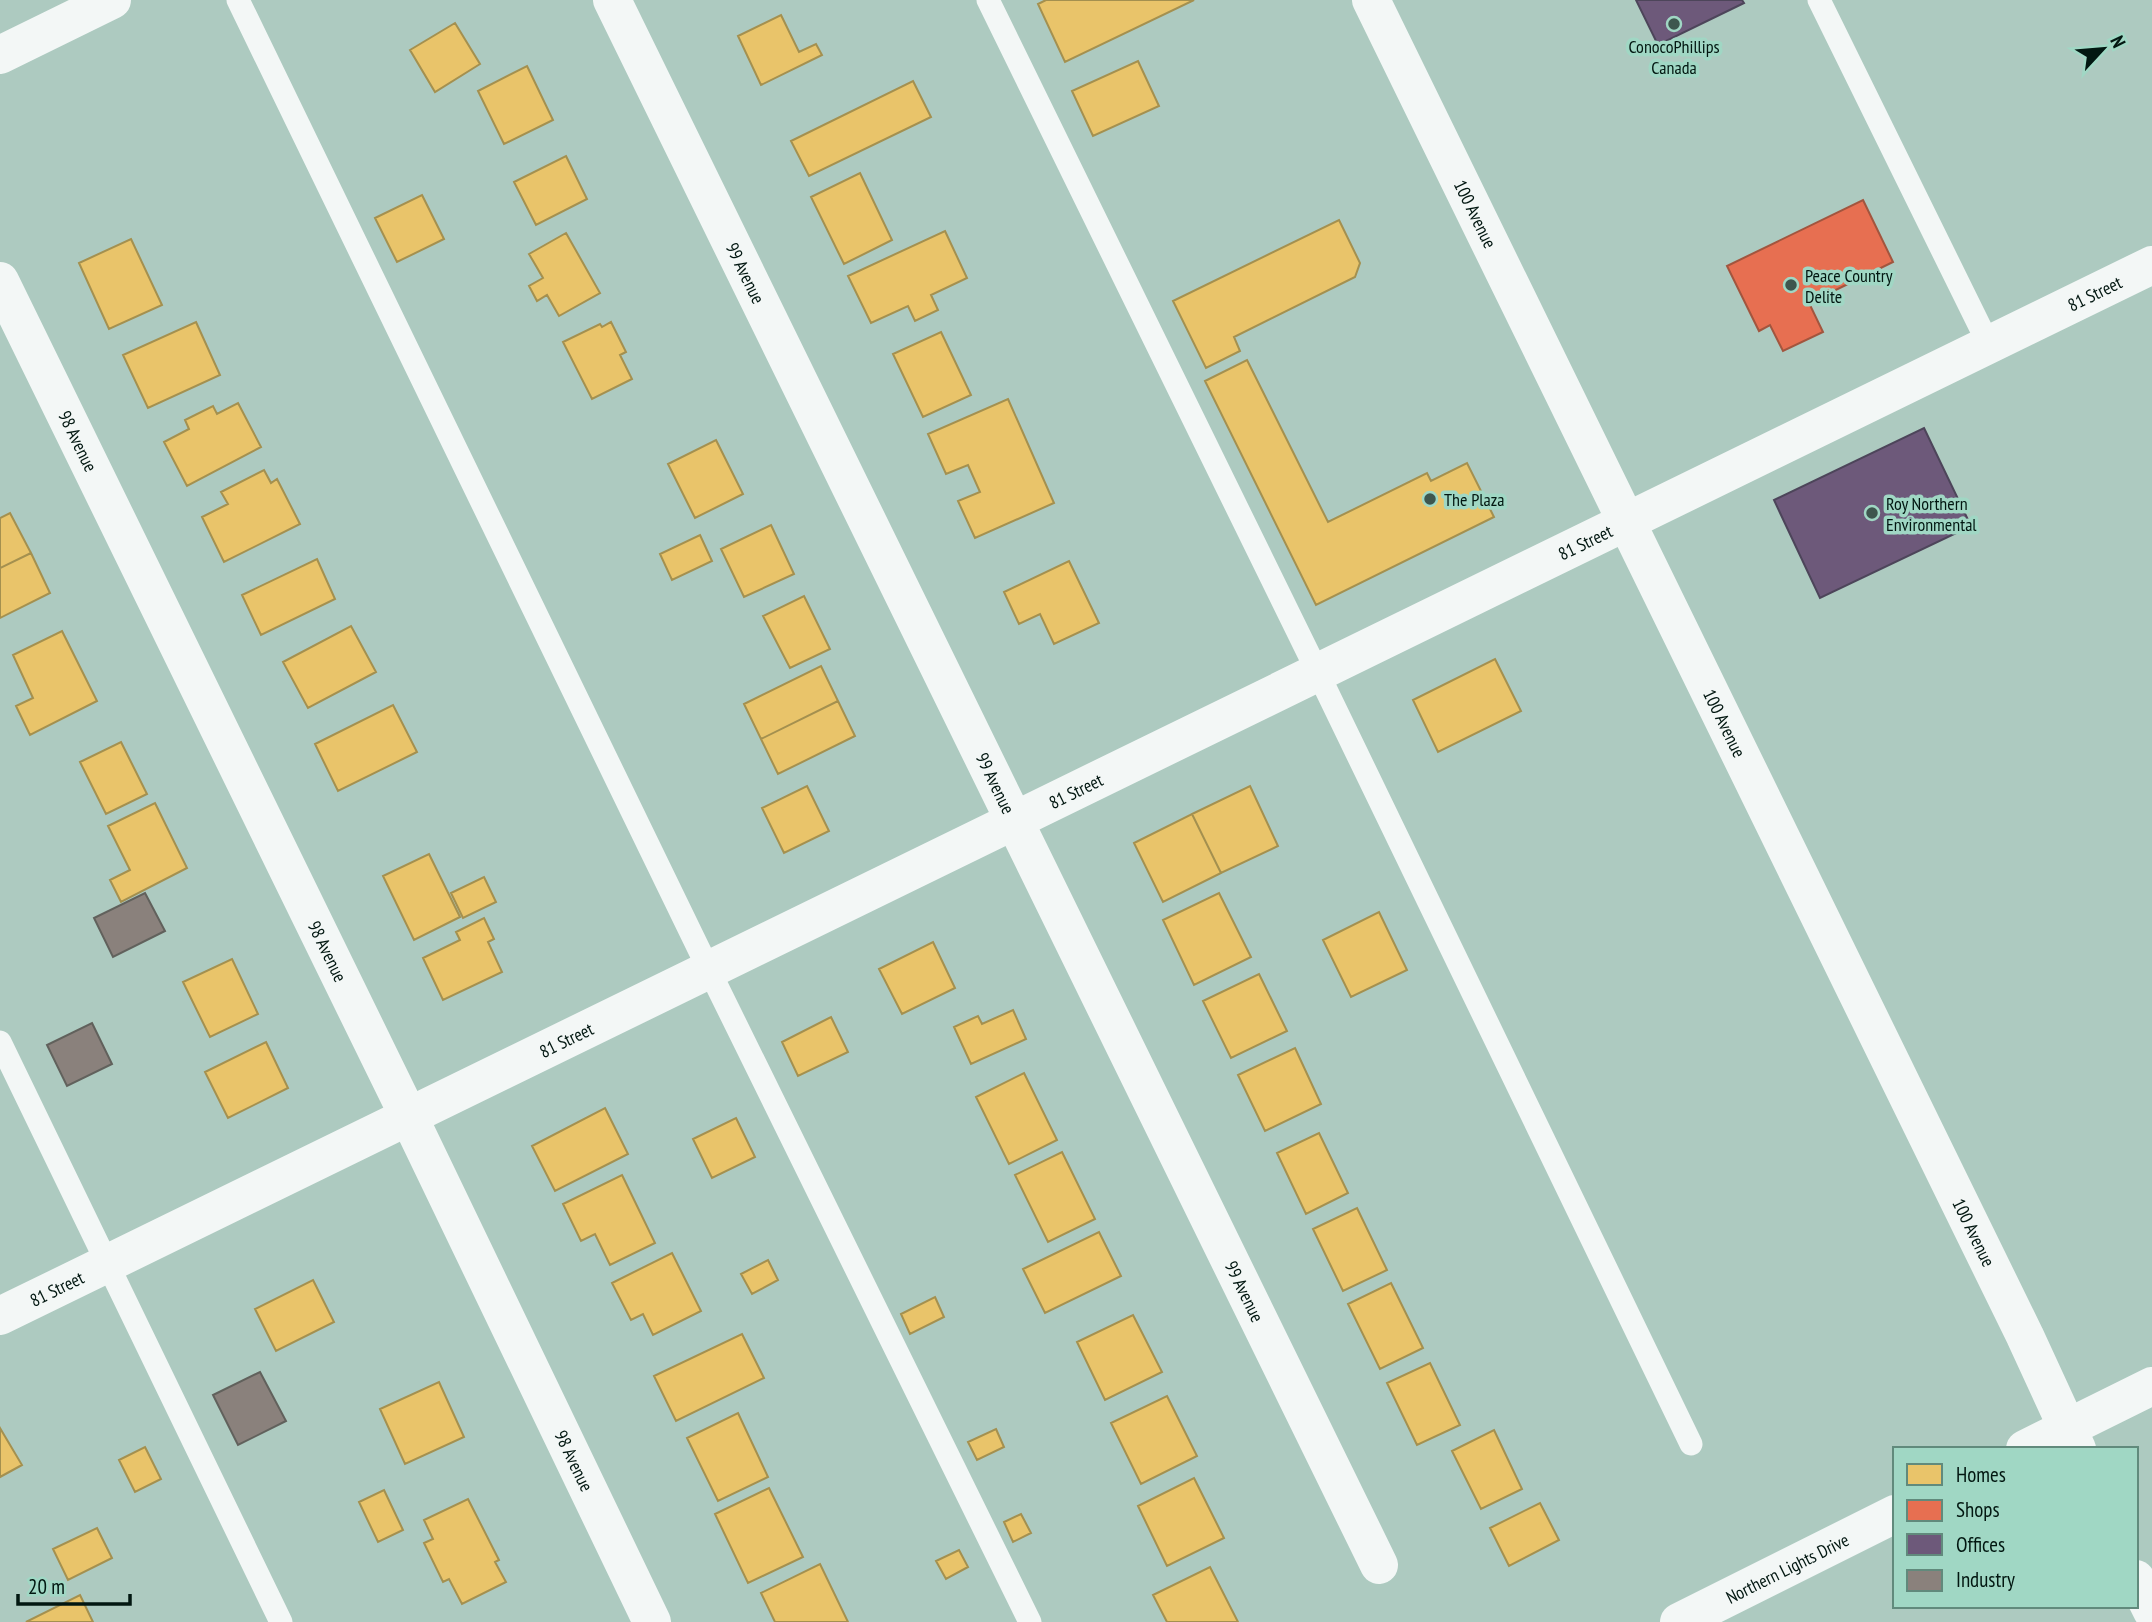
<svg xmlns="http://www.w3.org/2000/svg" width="2152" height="1622" viewBox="0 0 2152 1622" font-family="'PT Sans Narrow',sans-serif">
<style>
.homes{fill:#e9c46a;stroke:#a4904f;stroke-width:2}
.shops{fill:#e76f51;stroke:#a2553e;stroke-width:2}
.offices{fill:#6d597a;stroke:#4d455a;stroke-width:2}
.industry{fill:#8a817c;stroke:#61615c;stroke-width:2}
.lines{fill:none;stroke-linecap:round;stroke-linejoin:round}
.lane{stroke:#f3f7f6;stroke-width:23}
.street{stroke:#f3f7f6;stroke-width:38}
.secondary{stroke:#f3f7f6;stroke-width:38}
.poi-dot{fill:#3e564e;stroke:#a0d7c4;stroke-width:2.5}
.labels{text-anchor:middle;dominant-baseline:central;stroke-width:7;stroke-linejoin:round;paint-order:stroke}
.poi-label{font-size:18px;fill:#021711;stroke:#a0d7c4;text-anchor:start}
.street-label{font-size:18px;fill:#021711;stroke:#a0d7c4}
</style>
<rect width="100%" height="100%" fill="#adcac0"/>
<path class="homes" d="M1046,0H1194L1065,62L1038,4Z
M781,15L799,52L816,44L822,55L761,85L738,36Z
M455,23L480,64L435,92L410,50Z
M1138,61L1159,106L1093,136L1072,91Z
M527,66L553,120L504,144L478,91Z
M913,81L931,117L809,176L791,141Z
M566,156L587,199L536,225L514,182Z
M860,173L892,240L844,264L811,197Z
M422,195L444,239L397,262L375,218Z
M1339,220L1360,263L1355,277L1234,337L1240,351L1206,368L1173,301Z
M945,231L967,278L931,295L938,310L915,321L908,306L871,323L848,276Z
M566,233L600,293L559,316L547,295L537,301L529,286L543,278L529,254Z
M131,239L162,305L109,329L79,263Z
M196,322L220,375L148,408L123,355Z
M611,322L626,352L620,355L632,379L592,399L563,342L600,324L602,327Z
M941,332L971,395L923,417L893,354Z
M1247,360L1328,522L1427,473L1431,481L1467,463L1494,517L1316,605L1205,381Z
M1008,399L1054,503L975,538L958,501L980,492L968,465L946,474L928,434Z
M238,403L261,447L187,486L164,442L189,429L185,420L213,406L217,414Z
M716,440L743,494L695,518L668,464Z
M264,470L271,483L277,479L300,524L224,562L202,517L228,504L221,492Z
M10,513L31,553L0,568V518Z
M771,525L794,574L744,597L721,549Z
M700,535L712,561L672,580L660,554Z
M31,553L50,593L0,618V568Z
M317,559L335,599L261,635L242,595Z
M1069,561L1099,623L1054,644L1040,614L1019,624L1004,592Z
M804,596L830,649L790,668L763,616Z
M351,626L376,672L308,708L283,662Z
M62,631L97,701L30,735L16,706L33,698L13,655Z
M1495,659L1521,711L1438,752L1413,700Z
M821,666L838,701L761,739L744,704Z
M838,701L855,736L778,774L761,739Z
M393,705L417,752L338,791L315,744Z
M121,742L147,794L106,814L80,762Z
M807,786L829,831L784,853L762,808Z
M1250,786L1278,846L1221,873L1192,814Z
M155,803L187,868L121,902L110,880L130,870L108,826Z
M1192,814L1221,873L1163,902L1134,843Z
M429,854L460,917L414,940L383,876Z
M484,877L496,902L463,918L451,893Z
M1219,893L1251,957L1194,985L1163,920Z
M1379,912L1407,970L1351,997L1323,940Z
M484,918L494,939L488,942L502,972L443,1000L423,958L460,940L456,932Z
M933,942L955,988L902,1014L879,969Z
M232,959L258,1014L210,1037L183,982Z
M1259,974L1287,1031L1231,1058L1203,1001Z
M1013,1010L1026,1039L971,1064L954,1027L978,1016L982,1024Z
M831,1017L848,1052L798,1076L782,1042Z
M266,1042L288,1088L228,1118L205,1072Z
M1295,1048L1321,1104L1265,1131L1238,1075Z
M1024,1073L1057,1140L1009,1164L976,1097Z
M605,1108L628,1154L555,1191L532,1146Z
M736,1118L755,1157L712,1178L693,1139Z
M1319,1133L1348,1193L1306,1214L1277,1153Z
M1062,1152L1095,1219L1048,1242L1015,1175Z
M622,1175L655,1243L610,1265L595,1234L581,1241L563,1204Z
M1357,1208L1387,1270L1343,1291L1313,1229Z
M1099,1232L1121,1276L1045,1313L1023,1269Z
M672,1253L701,1311L653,1335L643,1314L631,1320L612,1283Z
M768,1260L778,1280L752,1294L741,1274Z
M313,1280L334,1322L276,1351L255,1309Z
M1391,1283L1423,1348L1380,1369L1348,1304Z
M935,1297L944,1317L910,1334L901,1314Z
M1133,1315L1162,1372L1105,1400L1077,1342Z
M742,1334L764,1378L676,1421L654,1376Z
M1430,1363L1460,1425L1417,1445L1387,1383Z
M439,1382L464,1437L405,1464L380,1409Z
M1167,1396L1197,1456L1141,1484L1111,1423Z
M738,1413L768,1477L718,1501L687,1438Z
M0,1428L22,1465L0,1477Z
M996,1429L1004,1447L977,1460L968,1442Z
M1494,1430L1522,1489L1481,1509L1452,1451Z
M145,1447L161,1479L135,1492L119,1460Z
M1194,1478L1224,1538L1167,1566L1138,1506Z
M769,1488L803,1557L748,1583L715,1514Z
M384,1490L403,1530L378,1542L359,1502Z
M468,1499L499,1560L495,1562L506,1582L462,1604L449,1579L443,1582L424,1543L433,1539L424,1520Z
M1540,1503L1559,1540L1509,1566L1490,1528Z
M1021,1514L1031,1533L1013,1542L1004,1522Z
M97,1528L112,1558L68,1580L53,1549Z
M959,1550L968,1567L946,1579L936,1561Z
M820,1564L848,1622H775L761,1593Z
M1210,1567L1238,1622H1167L1153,1595Z
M80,1595L93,1622H26Z"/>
<path class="shops" d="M1863,200L1893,262L1809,303L1823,332L1783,351L1770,325L1759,331L1727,266Z"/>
<path class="offices" d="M1636,0H1742L1744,3L1658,45Z
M1924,428L1971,526L1820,598L1774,500Z"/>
<path class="industry" d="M145,893L165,931L113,957L94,918Z
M92,1023L112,1064L67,1086L47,1045Z
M260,1372L286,1421L238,1445L213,1395Z"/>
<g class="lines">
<path class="lane" d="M238,0L709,970L1030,1622
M988,0L1318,673L1691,1444
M1819,0L1989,345
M0,1042L281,1622"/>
<g class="street">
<path id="s1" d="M612,0L1379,1565"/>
<path d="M0,55L112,0"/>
<path id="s2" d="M0,281L408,1115L652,1622"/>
<path id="s3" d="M0,1316L2152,265"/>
</g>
<g class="secondary">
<path id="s4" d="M1371,0L2025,1336L2077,1449"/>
<path d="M2025,1449L2152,1386"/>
<path d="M2136,1579L2152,1611"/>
<path id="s5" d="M1679,1622L1895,1514"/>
</g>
</g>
<g class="poi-dot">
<circle cx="1674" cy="24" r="7"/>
<circle cx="1791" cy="285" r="7"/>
<circle cx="1430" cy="499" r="7"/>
<circle cx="1872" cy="513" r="7"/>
</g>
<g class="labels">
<g class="poi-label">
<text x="1674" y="46" text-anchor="middle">ConocoPhillips<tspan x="1674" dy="21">Canada</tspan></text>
<text x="1805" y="275">Peace Country<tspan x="1805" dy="21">Delite</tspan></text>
<text x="1444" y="499">The Plaza</text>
<text x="1886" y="503">Roy Northern<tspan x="1886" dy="21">Environmental</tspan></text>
</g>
<g class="street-label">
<text stroke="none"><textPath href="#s4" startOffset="238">100 Avenue</textPath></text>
<text stroke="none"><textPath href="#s1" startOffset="304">99 Avenue</textPath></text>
<text stroke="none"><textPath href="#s3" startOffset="2331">81 Street</textPath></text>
<text stroke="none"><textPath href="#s2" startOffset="178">98 Avenue</textPath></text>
<text stroke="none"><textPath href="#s3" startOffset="1764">81 Street</textPath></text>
<text stroke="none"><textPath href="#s4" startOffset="805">100 Avenue</textPath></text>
<text stroke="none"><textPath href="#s1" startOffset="872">99 Avenue</textPath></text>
<text stroke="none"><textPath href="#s3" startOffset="1197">81 Street</textPath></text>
<text stroke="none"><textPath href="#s2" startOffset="746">98 Avenue</textPath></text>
<text stroke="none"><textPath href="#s3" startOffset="630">81 Street</textPath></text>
<text stroke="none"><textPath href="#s4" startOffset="1372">100 Avenue</textPath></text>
<text stroke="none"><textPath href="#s3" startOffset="63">81 Street</textPath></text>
<text stroke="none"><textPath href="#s1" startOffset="1438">99 Avenue</textPath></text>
<text stroke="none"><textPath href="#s2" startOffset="1312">98 Avenue</textPath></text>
<text stroke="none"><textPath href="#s5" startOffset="121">Northern Lights Drive</textPath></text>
</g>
</g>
<rect x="1893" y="1447" width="245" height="161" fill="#a0d7c4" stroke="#618a7c" stroke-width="2"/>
<rect x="1907" y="1464" width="35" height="21" fill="#e9c46a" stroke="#618a7c" stroke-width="2"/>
<text x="1956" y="1482" font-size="21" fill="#021711">Homes</text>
<rect x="1907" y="1500" width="35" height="21" fill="#e76f51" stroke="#618a7c" stroke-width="2"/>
<text x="1956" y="1517" font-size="21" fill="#021711">Shops</text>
<rect x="1907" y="1534" width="35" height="21" fill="#6d597a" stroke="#618a7c" stroke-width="2"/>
<text x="1956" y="1552" font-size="21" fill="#021711">Offices</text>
<rect x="1907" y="1570" width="35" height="21" fill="#8a817c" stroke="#618a7c" stroke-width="2"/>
<text x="1956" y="1587" font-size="21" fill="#021711">Industry</text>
<g transform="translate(2103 49) rotate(64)" stroke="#a0d7c4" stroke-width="5" paint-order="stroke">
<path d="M0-5L12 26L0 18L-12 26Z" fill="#021711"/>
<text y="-10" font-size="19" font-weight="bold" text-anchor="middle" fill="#021711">N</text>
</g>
<path d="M18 1594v10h112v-10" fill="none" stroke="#021711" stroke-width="3.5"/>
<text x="28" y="1594" font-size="21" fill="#021711" stroke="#a0d7c4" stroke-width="5" paint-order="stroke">20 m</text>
</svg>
